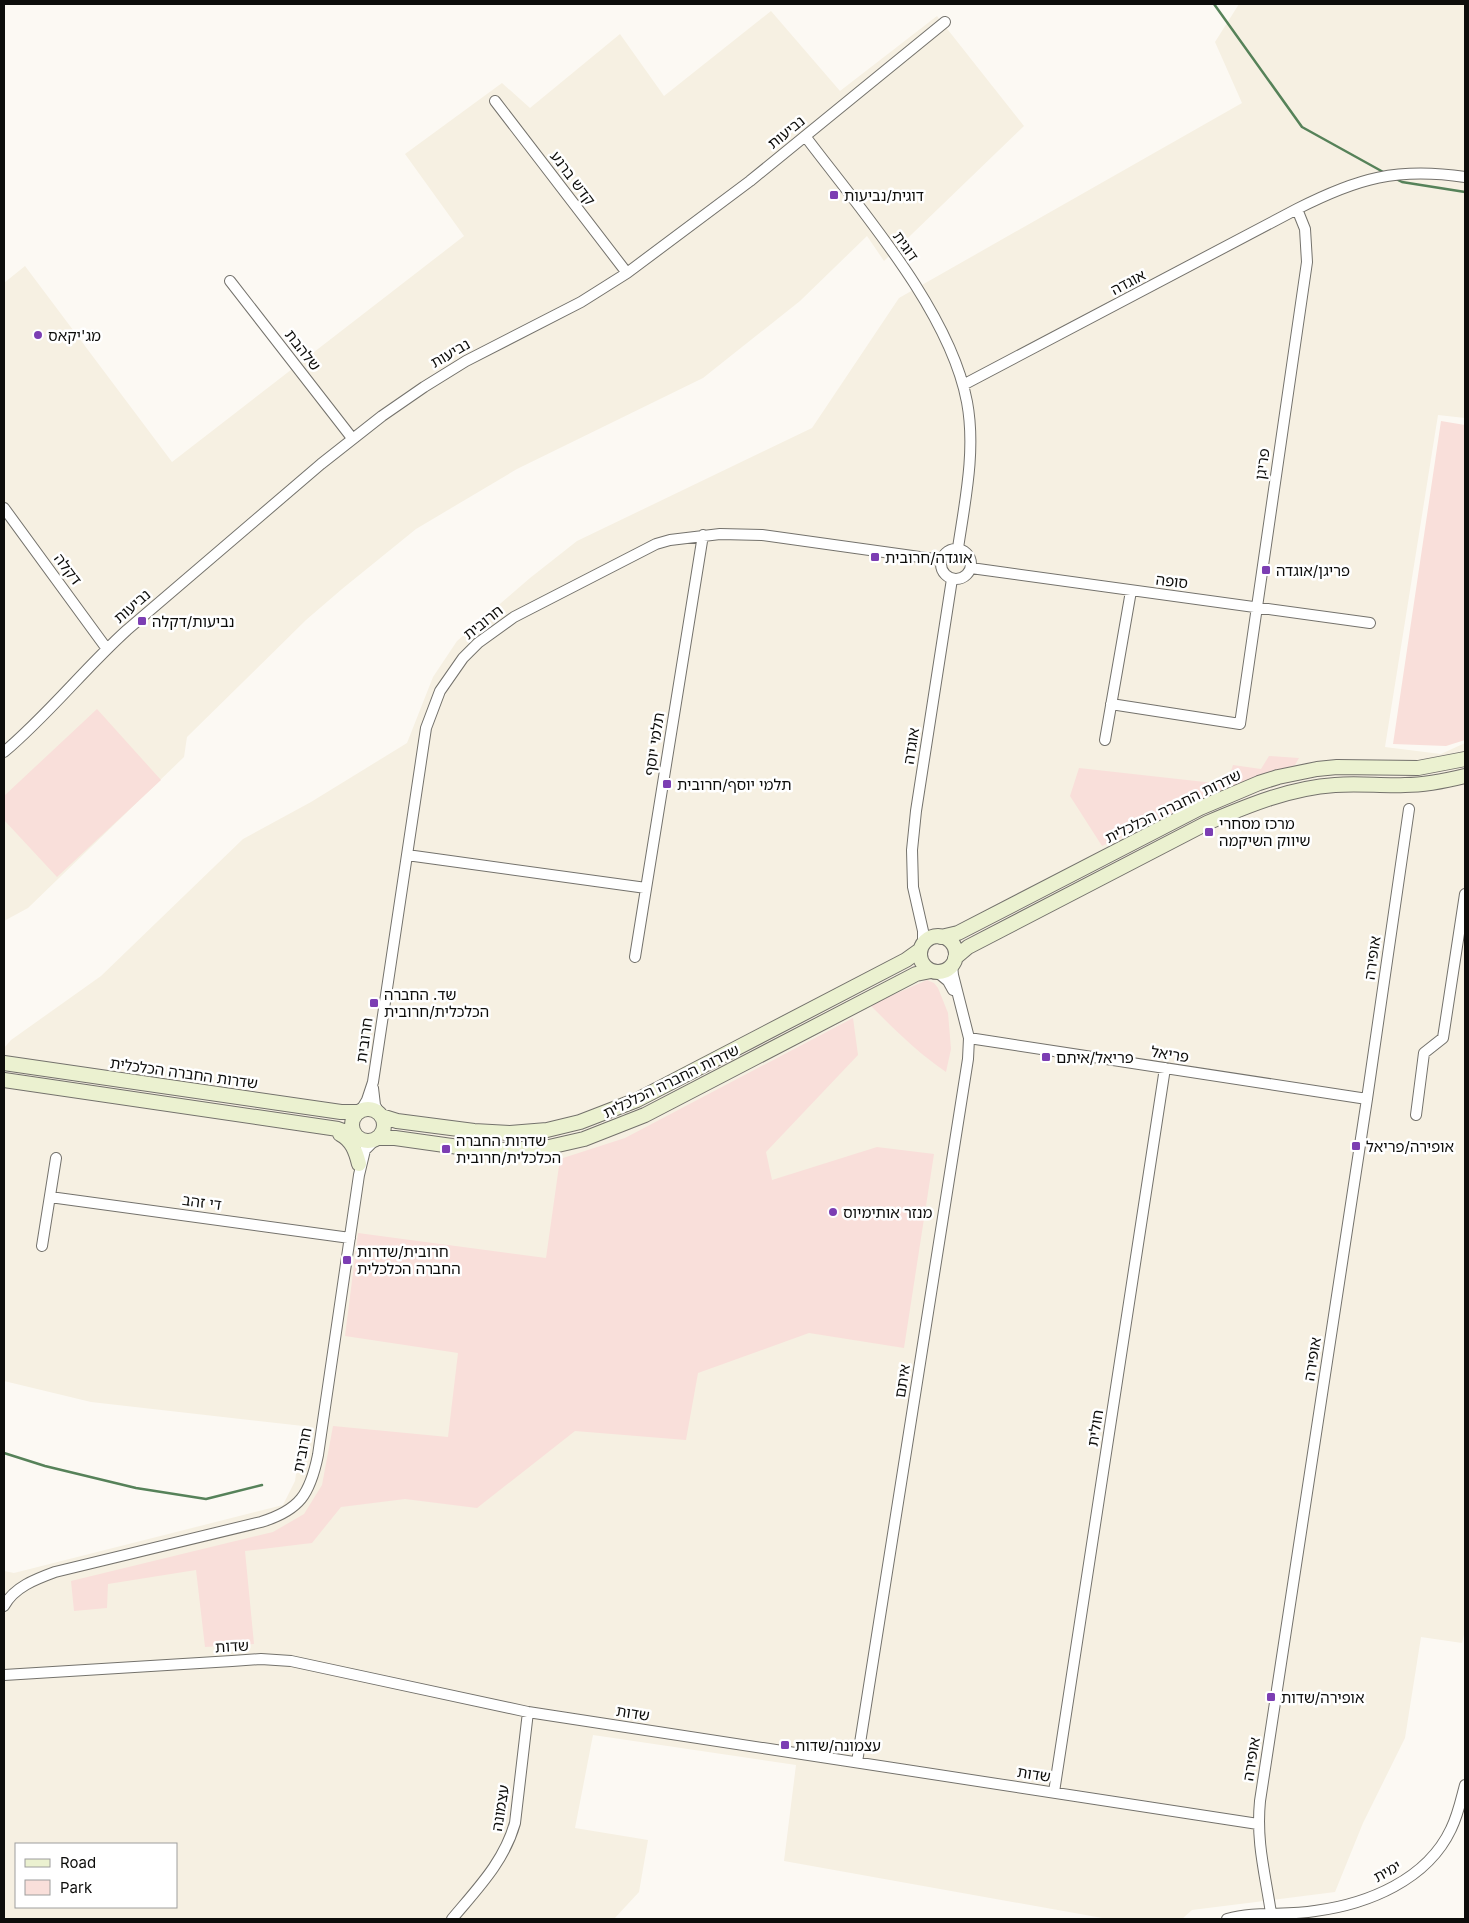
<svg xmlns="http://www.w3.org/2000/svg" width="1469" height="1923" viewBox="0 0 1469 1923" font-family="Inter,'Noto Sans Hebrew',sans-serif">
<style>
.built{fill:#f6f0e2;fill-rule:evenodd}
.green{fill:#f9dfda}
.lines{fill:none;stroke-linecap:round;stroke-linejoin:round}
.stream{stroke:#568259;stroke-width:2.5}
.street-casing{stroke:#74726c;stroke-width:12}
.secondary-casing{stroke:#74726c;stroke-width:16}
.street{stroke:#fff;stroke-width:10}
.secondary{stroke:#ebf1d0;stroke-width:14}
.poi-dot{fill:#7c3eb3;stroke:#fff;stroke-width:2}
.labels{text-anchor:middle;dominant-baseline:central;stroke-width:5;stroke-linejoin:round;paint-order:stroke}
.street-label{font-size:15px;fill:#0d0d0b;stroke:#fff}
.poi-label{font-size:15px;fill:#0d0d0b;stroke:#fff;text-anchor:start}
</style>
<rect width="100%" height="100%" fill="#fcf9f3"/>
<path class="built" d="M1239,4H1465V418L1438,415L1385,747L1441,754L1465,743V1630L1462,1643L1421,1637L1405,1738L1363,1823L1335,1892L1192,1910L1182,1919H1108L784,1861L796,1765L593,1735L575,1828L648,1840L639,1892L614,1919H4V1571L14,1573L283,1505L295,1481L303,1426L91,1402L4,1381V1048L11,1040L101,976L243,839L311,802L407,743L433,677L457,641L530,578L577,541L812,428L899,298L1242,103L1215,42ZM16,1844H176V1907H16Z
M771,11L840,91L937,16L1024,126L884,261L867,236L800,301L703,378L517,469L416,529L342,589L306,620L187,737L184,757L28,908L4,921V283L25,266L172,462L464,236L405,154L502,83L530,108L620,34L664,96Z"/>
<path class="green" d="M1441,421L1465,425V740L1446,746L1393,744Z
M97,709L161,780L57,877L4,820V796Z
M1269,756L1299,758L1295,765L1247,780L1102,846L1070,796L1079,768L1214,783L1229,777L1233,765L1261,769Z
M927,980L934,983L938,988L948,1013L951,1049L946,1072C918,1053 895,1030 870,1005Z
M853,1018L858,1055L766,1152L772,1180L877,1147L934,1154L904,1348L809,1333L698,1373L686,1440L575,1431L477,1508L405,1499L341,1507L312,1543L245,1551L254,1644L205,1647L196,1570L108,1584L107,1608L74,1611L71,1581L273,1532L304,1514L322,1485L333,1426L448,1437L458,1353L345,1336L358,1233L546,1258L560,1159L625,1138Z"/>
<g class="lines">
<path class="stream" d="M1214,4L1302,127L1385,173
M1396,179L1402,182L1465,192
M4,1453L45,1466L136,1488L206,1499L262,1485"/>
<g class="street-casing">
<path id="street" d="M495,101L627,273
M805,136C860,209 950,311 967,402C976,450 965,501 958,548
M230,281L352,438
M963,385L1297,209C1358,178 1397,167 1465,177
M4,508L107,649
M941 564a15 15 0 1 1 30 0a15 15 0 1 1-30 0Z
M971,568L1370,623
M1111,704L1240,724L1307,262L1305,229L1297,209
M1105,740L1131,591
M4,752C48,715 84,669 127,630L321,464L382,416L424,387L466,361L581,302L627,273L750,181L945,22
M407,855L646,888
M923,944V931L913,887L912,850L916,811L952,579
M635,957L703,535
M937,972L948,981L953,990
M969,1038L1367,1099
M373,1088L375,1105L379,1113
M361,1110L367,1100L373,1082L426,728L440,691L463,658L478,643L514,617L656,544L670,540L720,534L762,535L941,560
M1416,1115L1424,1053L1443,1038L1465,894
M50,1197L350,1238
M42,1246L56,1158
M4,1606C14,1587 36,1579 55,1572L261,1522C300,1510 310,1494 318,1455L359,1175L365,1150L375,1140
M4,1675L232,1661L261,1659L291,1661L528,1712L1258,1824
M857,1762L968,1059L969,1038L953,975L952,965
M1054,1792L1165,1068
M1271,1913C1265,1873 1256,1842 1260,1801L1367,1099L1409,809
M452,1919C477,1889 504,1862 515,1823L528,1712
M1227,1919C1256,1911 1286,1916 1315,1911C1368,1904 1427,1880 1451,1829C1458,1815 1461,1800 1465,1785"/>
</g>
<g class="secondary-casing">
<path id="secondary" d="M920 954a18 18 0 1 1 36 0a18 18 0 1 1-36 0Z
M941,937L958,933L1200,808L1259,783L1278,777L1317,769L1337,767L1418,768L1465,759
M955,958L968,947L1207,823C1249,805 1290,788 1335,785C1358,783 1382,786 1405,785C1425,785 1445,781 1465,776
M4,1063L341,1112H359
M4,1080L338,1129L355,1135
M352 1125a16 16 0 1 1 32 0a16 16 0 1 1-32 0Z
M381,1116L397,1121L474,1131L510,1133L547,1130L580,1122L637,1100L906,960L920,950
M340,1134C352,1140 356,1152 359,1164
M377,1138H395L473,1149L510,1150L549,1147L584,1139L645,1115L916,974L931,971"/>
</g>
<use href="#street" class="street"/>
<use href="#secondary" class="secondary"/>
</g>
<g class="poi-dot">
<rect x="829" y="190" width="10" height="10" rx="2.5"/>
<circle cx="38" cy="335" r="5"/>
<rect x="870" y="552" width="10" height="10" rx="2.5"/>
<rect x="1261" y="565" width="10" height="10" rx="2.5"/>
<rect x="137" y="616" width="10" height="10" rx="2.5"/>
<rect x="662" y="779" width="10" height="10" rx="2.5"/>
<rect x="1204" y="827" width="10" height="10" rx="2.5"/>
<rect x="369" y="998" width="10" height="10" rx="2.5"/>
<rect x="1041" y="1052" width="10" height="10" rx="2.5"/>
<rect x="1351" y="1141" width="10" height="10" rx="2.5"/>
<rect x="441" y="1144" width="10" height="10" rx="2.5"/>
<circle cx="833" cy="1212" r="5"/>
<rect x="342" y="1255" width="10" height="10" rx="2.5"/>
<rect x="1266" y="1692" width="10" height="10" rx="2.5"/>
<rect x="780" y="1740" width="10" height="10" rx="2.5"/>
</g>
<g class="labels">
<g class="street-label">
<text transform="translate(786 132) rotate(-39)">נביעות</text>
<text transform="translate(573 178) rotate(53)">קדש ברנע</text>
<text transform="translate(906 246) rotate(55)">דוגית</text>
<text transform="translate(1128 282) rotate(-28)">אוגדה</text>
<text transform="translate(303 350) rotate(52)">שלהבת</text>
<text transform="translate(450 353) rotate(-30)">נביעות</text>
<text transform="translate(1262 464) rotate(-82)">פריגן</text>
<text transform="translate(68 569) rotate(53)">דקלה</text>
<text transform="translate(1172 581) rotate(7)">סופה</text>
<text transform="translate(132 606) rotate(-41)">נביעות</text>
<text transform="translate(483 622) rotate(-38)">חרובית</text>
<text transform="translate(654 744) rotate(-81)">תלמי יוסף</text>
<text transform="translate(911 746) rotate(-81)">אוגדה</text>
<text transform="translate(1173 806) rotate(-26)">שדרות החברה הכלכלית</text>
<text transform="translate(1372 958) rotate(-82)">אופירה</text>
<text transform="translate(364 1040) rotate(-82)">חרובית</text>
<text transform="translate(1170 1054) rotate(9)">פריאל</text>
<text transform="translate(184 1073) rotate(8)">שדרות החברה הכלכלית</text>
<text transform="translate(671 1081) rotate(-26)">שדרות החברה הכלכלית</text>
<text transform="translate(202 1202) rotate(8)">די זהב</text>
<text transform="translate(1312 1359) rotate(-81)">אופירה</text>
<text transform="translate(902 1381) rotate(-81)">איתם</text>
<text transform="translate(1095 1428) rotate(-81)">חולית</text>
<text transform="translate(302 1450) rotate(-79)">חרובית</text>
<text transform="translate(232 1646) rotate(-3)">שדות</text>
<text transform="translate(633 1713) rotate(9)">שדות</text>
<text transform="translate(1251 1759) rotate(-81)">אופירה</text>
<text transform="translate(1034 1774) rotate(9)">שדות</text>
<text transform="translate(500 1808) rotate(-81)">עצמונה</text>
<text transform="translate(1387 1871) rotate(-29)">ימית</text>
</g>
<g class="poi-label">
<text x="844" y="195">דוגית/נביעות</text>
<text x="48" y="335">מג'יקאס</text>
<text x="885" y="557">אוגדה/חרובית</text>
<text x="1276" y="570">פריגן/אוגדה</text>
<text x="152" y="621">נביעות/דקלה</text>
<text x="677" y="784">תלמי יוסף/חרובית</text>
<text x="1219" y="823">מרכז מסחרי<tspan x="1219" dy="17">שיווק השיקמה</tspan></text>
<text x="384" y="994">שד. החברה<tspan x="384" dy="17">הכלכלית/חרובית</tspan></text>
<text x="1056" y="1057">פריאל/איתם</text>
<text x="456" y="1140">שדרות החברה<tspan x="456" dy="17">הכלכלית/חרובית</tspan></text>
<text x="1366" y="1146">אופירה/פריאל</text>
<text x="843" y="1212">מנזר אותימיוס</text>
<text x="357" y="1251">חרובית/שדרות<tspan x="357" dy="17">החברה הכלכלית</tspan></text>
<text x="1281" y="1697">אופירה/שדות</text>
<text x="795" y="1745">עצמונה/שדות</text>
</g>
</g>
<rect width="1469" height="1923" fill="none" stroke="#0d0d0b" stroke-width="10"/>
<rect x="15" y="1843" width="162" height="65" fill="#ffffff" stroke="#9e9e9d"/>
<rect x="25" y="1859" width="25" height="8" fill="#ebf1d0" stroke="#9e9e9d"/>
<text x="60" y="1868" font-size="15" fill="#0d0d0b">Road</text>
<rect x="25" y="1880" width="25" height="15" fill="#f9dfda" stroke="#9e9e9d"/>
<text x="60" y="1893" font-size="15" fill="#0d0d0b">Park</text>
</svg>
